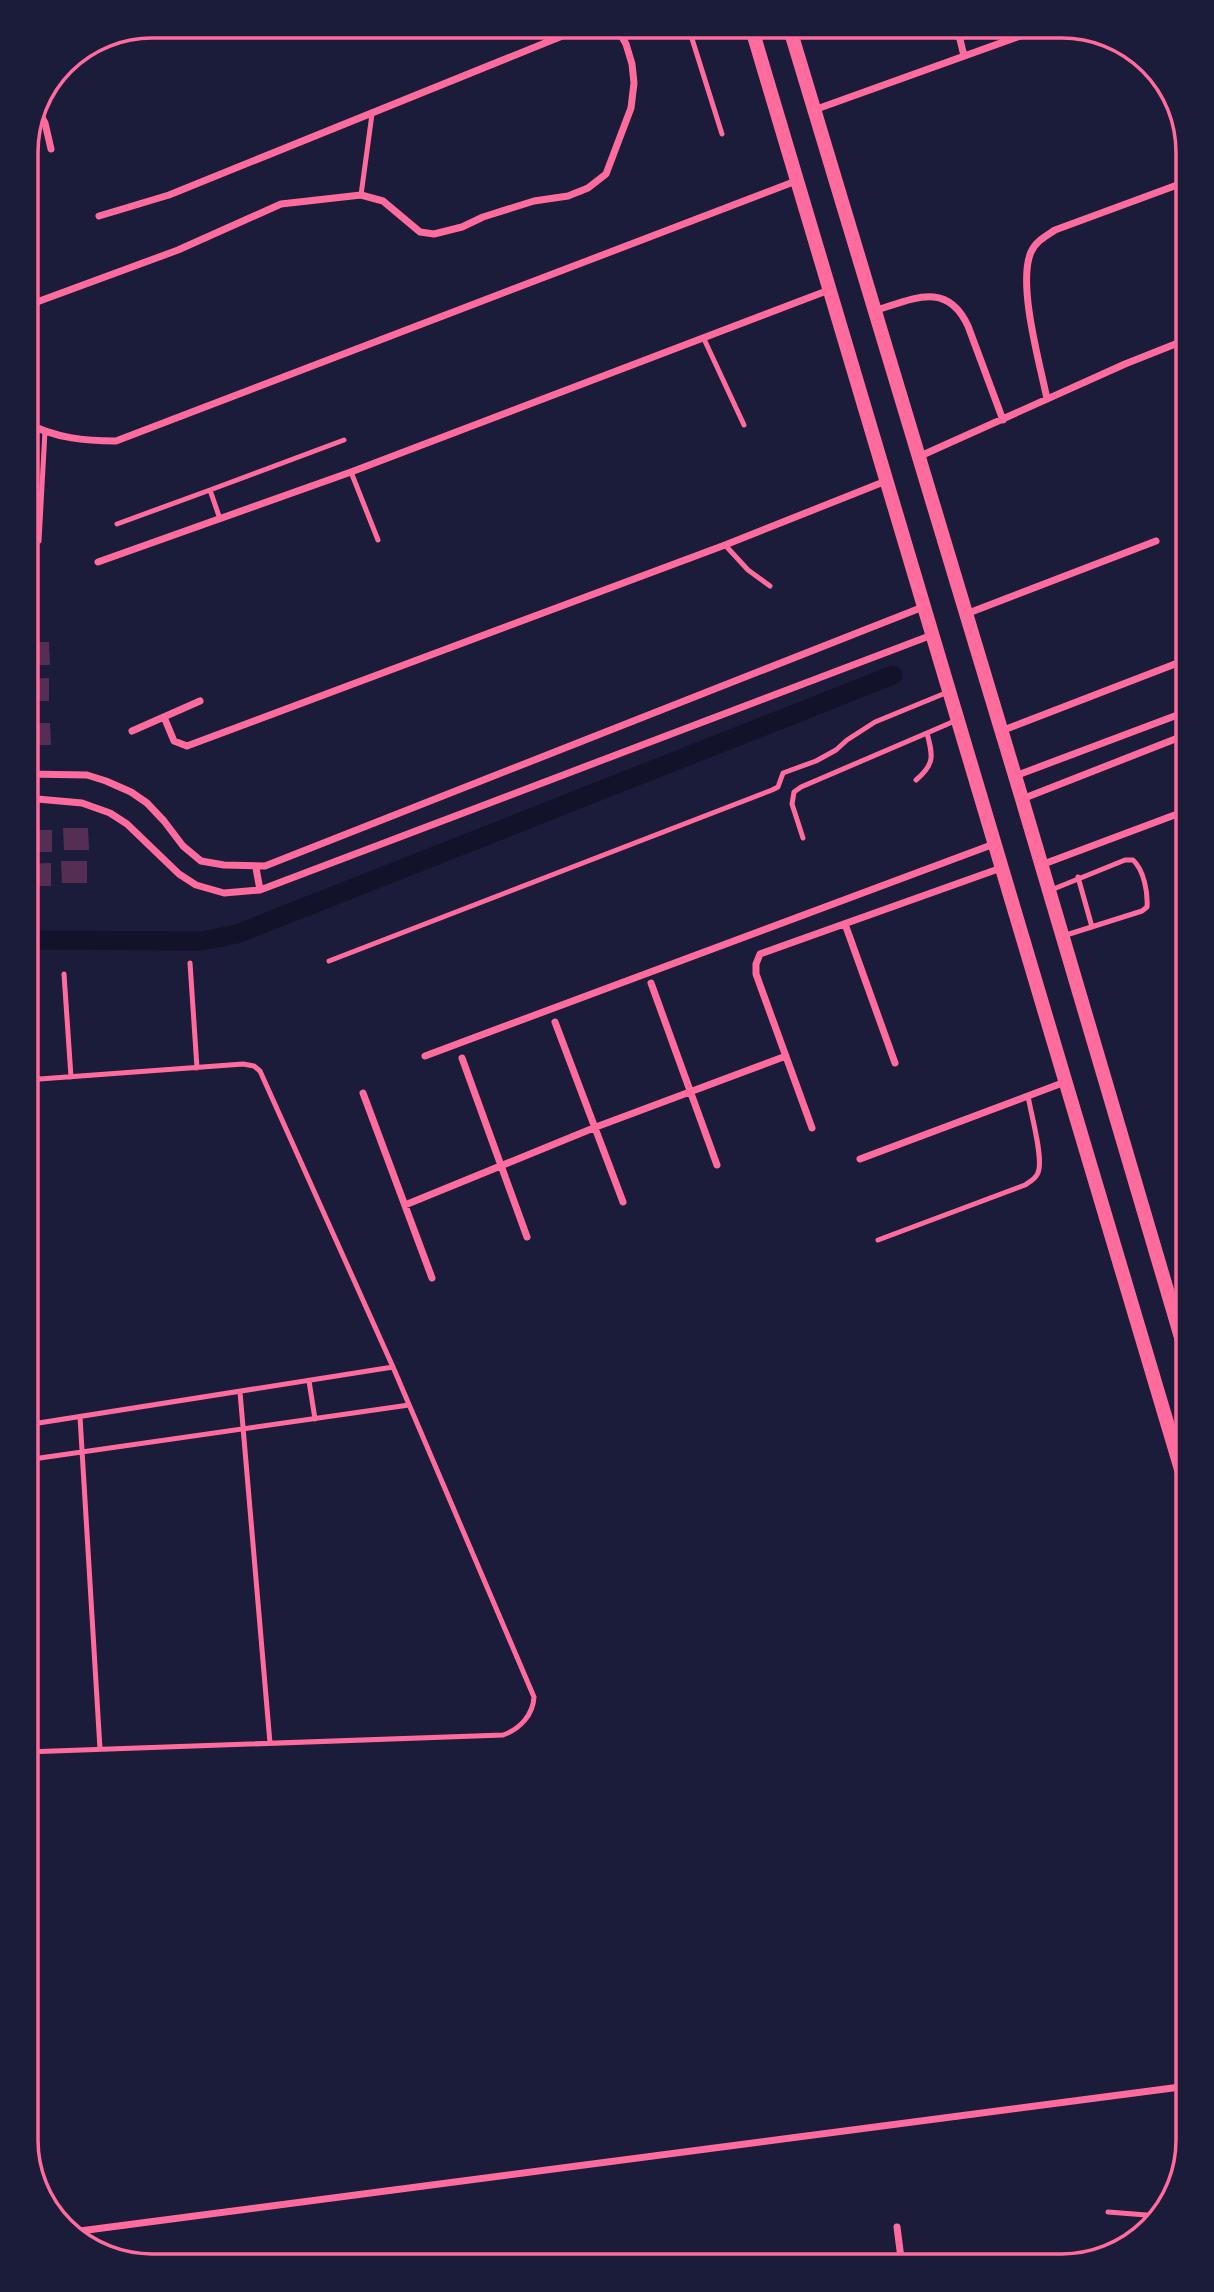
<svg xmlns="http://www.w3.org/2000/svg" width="1214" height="2292" viewBox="0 0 1214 2292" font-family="Arial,sans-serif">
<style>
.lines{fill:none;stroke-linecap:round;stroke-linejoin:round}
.canal{stroke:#12122b;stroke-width:19}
.building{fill:#542f53}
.service{stroke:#ff6b9d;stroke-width:5}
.minor{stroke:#ff6b9d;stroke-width:7}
.secondary{stroke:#ff6b9d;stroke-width:14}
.rim{fill:none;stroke:#ff6b9d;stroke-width:3.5}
</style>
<rect width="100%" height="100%" fill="#1b1b3a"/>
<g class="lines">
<path class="canal" d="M26,940L202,941L237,934L893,675"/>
</g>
<path class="building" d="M26,642H49L50,665H26Z
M49,678V701H26V679Z
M26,723H50L51,745H26Z
M63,828H88L89,850H64Z
M27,830H52V852H27Z
M61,861H87V883H62Z
M51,863V886H26V864Z"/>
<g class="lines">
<path class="service" d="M688,26L722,134
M361,195L372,114
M704,339L744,425
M351,472L378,540
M220,519L210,490L344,440
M117,524L210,490
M39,541L45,431
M725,545L748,570L770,586
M916,780C935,764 933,756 927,733L957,720
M803,838L792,804L794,792L801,787L927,733
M1078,877L1092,927
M1051,890L1125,860H1133C1144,870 1148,893 1147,907L1142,911L1063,936
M329,961L772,790L778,787L783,773L816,761L836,750L847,740L875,722L948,692
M190,963L197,1068
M64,974L71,1077
M878,1240L1025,1185C1031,1181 1038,1177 1039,1169C1042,1152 1031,1114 1028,1096
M309,1381L315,1419
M240,1392L270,1743
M80,1417L100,1749
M26,1425L393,1367
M26,1460L409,1405
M26,1752L503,1735C520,1729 533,1715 534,1697L393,1367L260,1071L254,1066L243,1064L26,1080
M1108,2212L1159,2216"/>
<path class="minor" d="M957,27L964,56
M814,110L1045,27
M40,114L45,123L51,149
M99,216L169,195L587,26
M26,306L178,250L281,204L361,195L383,201L420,232L434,234L462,227L483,217L534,201L568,196L588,188L606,174L631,108L634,83L632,64L626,44L616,26
M874,311C913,299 947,280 968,326L1003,420
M1047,399C1040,364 1017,284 1031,252C1036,241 1046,236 1055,230L1188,181
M26,423C56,438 84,441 116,441L796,181
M918,457L1125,364L1188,339
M98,562L351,472L829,290
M966,614L1156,541
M164,717L174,741L187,746L725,545L886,481
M132,731L200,701
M1001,731L1188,659
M26,774L87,775L106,781L131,792L147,803L164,821L183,846L201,861L224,865L265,866L923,607
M1015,776L1188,711
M26,798L82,803L110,813L127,824L179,874L196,885L224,893L260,890L932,635
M1022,799L1188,734
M1041,865L1188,810
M256,868L260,890
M845,924L895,1063
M651,983L717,1165
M555,1022L623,1202
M425,1056L994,844
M462,1058L527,1237
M363,1093L432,1278
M812,1128L756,974V964L760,954L1001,868
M860,1159L1065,1082
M405,1205L596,1127L786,1056
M897,2227L902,2266
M72,2232L1188,2086"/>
<path class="secondary" d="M751,26L1188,1493
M789,26L1022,799L1188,1361"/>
</g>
<path d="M0 0H1214V2292H0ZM152 38H1062A114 114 0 0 1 1176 152V2140A114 114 0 0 1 1062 2254H152A114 114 0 0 1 38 2140V152A114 114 0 0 1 152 38Z" fill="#1b1b3a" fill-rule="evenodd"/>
<path class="rim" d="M152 38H1062A114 114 0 0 1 1176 152V2140A114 114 0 0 1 1062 2254H152A114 114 0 0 1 38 2140V152A114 114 0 0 1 152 38Z"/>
</svg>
